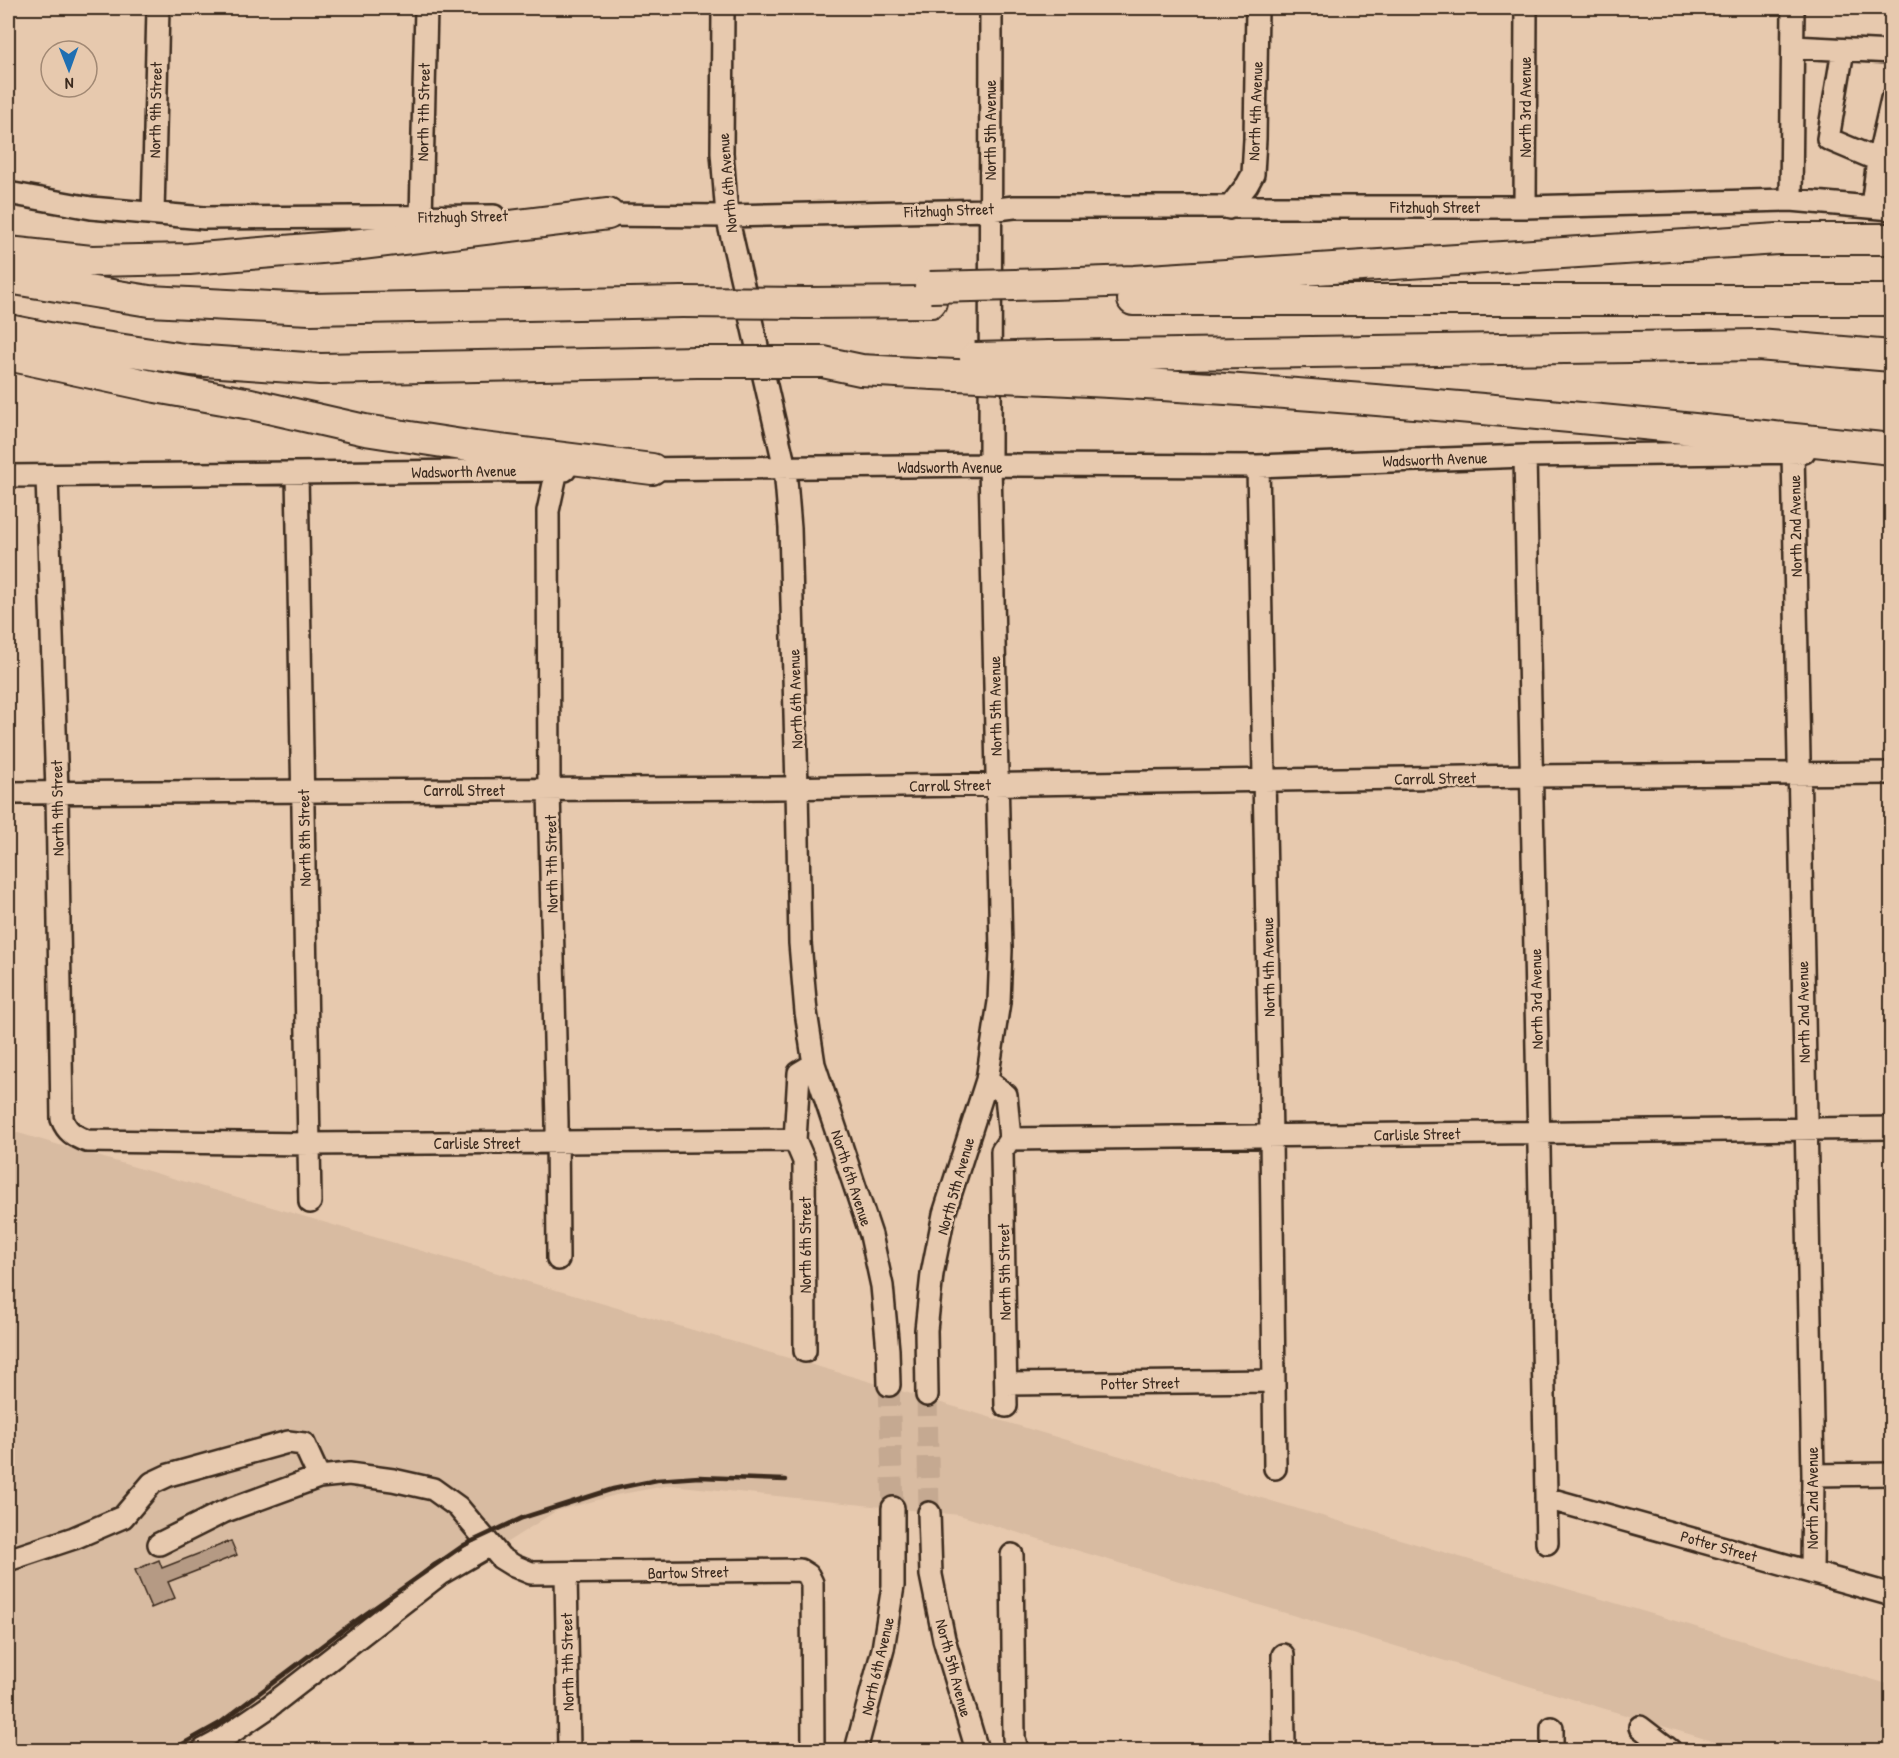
<svg xmlns="http://www.w3.org/2000/svg" width="1899" height="1758" viewBox="0 0 1899 1758" font-family="'Patrick Hand',sans-serif">
<style>
.built{fill:#d8bba1}
.building{fill:#b59a84;stroke:#3b2a1e;stroke-width:1.5}
.lines{fill:none;stroke-linecap:round;stroke-linejoin:round}
.minor-tunnel{stroke:#c5a991;stroke-width:21;stroke-dasharray:21 10;stroke-linecap:butt}
.minor-casing{stroke:#3b2a1e;stroke-width:26}
.highway-casing{stroke:#3b2a1e;stroke-width:34}
.minor{stroke:#e7c9ae;stroke-width:21}
.highway{stroke:#e7c9ae;stroke-width:30}
.rail{stroke:#3b2a1e;stroke-width:4.5}
.highway-bridge-casing{stroke:#3b2a1e;stroke-width:34;stroke-linecap:butt}
.highway-bridge{stroke:#e7c9ae;stroke-width:30}
.labels{text-anchor:middle;dominant-baseline:central;stroke-width:5;stroke-linejoin:round;paint-order:stroke}
.street-label{font-size:16px;fill:#3b2a1e;stroke:#e7c9ae}
</style>
<rect width="100%" height="100%" fill="#e7c9ae"/>
<filter id="ink" filterUnits="userSpaceOnUse"><feTurbulence type="fractalNoise" baseFrequency=".0167" numOctaves="2"/><feDisplacementMap in="SourceGraphic" scale="12" xChannelSelector="R" yChannelSelector="G"/><feConvolveMatrix kernelMatrix="1 2 1 2 8 2 1 2 1" color-interpolation-filters="sRGB"/></filter>
<g filter="url(#ink)">
<path class="built" d="M8,1130L871,1382L1891,1685V1750H1742L959,1515L671,1485L616,1495L556,1511L424,1595L224,1750H8Z"/>
<path class="building" d="M231,1541L237,1555L168,1582L175,1598L151,1608L135,1570L159,1560L162,1568Z"/>
<g class="lines">
<path class="minor-tunnel" d="M889,1385L893,1508
M927,1395L929,1513"/>
<g class="minor-casing">
<path id="minor" d="M723,8L722,153L727,216L785,468L790,528L797,788L800,943L806,1012L814,1064L871,1235L882,1286L888,1350L889,1385
M1793,47L1892,52
M1843,50L1828,139L1878,160
M8,193L91,208L204,218L494,216
M1791,200L1793,8
M1872,206L1878,160L1892,99
M1525,207L1526,8
M1229,208L1247,185L1253,174L1255,139L1257,8
M153,213L158,8
M594,215L727,216L990,210L1014,207H1525L1791,200L1892,209
M421,217L426,8
M1793,452L1813,1475L1812,1572
M1525,456L1547,1543
M1258,466L1271,1136L1275,1468
M638,469L990,465L1258,466L1525,456L1804,452
M557,470L548,511L549,790L557,1122L558,1259
M297,474L310,1202
M8,476L565,470
M47,476L57,792L62,1119C67,1132 74,1136 87,1141L310,1144L795,1140L799,1073L814,1064
M8,793L775,788L1530,776L1892,773
M987,1080L1006,1095L1010,1139L1892,1128
M795,1140L804,1161L805,1351
M1006,1384L1274,1381
M927,1395L926,1330L932,1274L944,1214L987,1080L999,1002L1001,950L990,465L991,8
M1006,1406L1002,1151L1010,1139
M1813,1475L1892,1474
M1546,1498L1892,1595
M929,1513L931,1575L944,1639L977,1750
M159,1544L223,1512L319,1477L349,1474L393,1480L433,1489L458,1507L501,1558L514,1566L531,1573L800,1570L808,1575L812,1583L813,1750
M1012,1555L1014,1738L1017,1750
M8,1560L74,1538L123,1517L152,1483L169,1475L288,1442L304,1444L319,1477
M566,1574L569,1750
M1283,1655L1284,1750
M1640,1727L1670,1750
M203,1750L216,1743L266,1709L440,1574L490,1545
M856,1750L883,1649L893,1586V1508
M1552,1750V1728"/>
</g>
<g class="highway-casing">
<path id="highway" d="M8,252L91,261L189,259L345,246L608,214
M8,278L149,301L310,309L682,302
M1052,284L1134,281L1778,239H1892
M1133,300H1892
M806,303L931,302
M8,330L64,341L191,360L320,369L697,362
M8,355L156,387L251,404L365,430L475,447L652,469
M1050,356L1758,345L1892,356
M823,362L861,370L933,374
M1049,379C1331,392 1611,420 1892,449"/>
</g>
<use href="#minor" class="minor"/>
<use href="#highway" class="highway"/>
<path class="rail" d="M172,1750L220,1723L344,1629L464,1545L522,1518L613,1489L657,1480L699,1477L786,1480"/>
<g class="highway-bridge-casing">
<path id="highway-bridge" d="M930,287L1052,284
M682,302L806,303
M975,358L1050,356
M697,362H823
M933,374L1049,379"/>
</g>
<use href="#highway-bridge" class="highway-bridge"/>
</g>
</g>
<g class="labels">
<g class="street-label">
<text transform="translate(1525 107) rotate(-90)">North 3rd Avenue</text>
<text transform="translate(155 110) rotate(-89)">North 9th Street</text>
<text transform="translate(1255 111) rotate(-88)">North 4th Avenue</text>
<text transform="translate(423 112) rotate(-89)">North 7th Street</text>
<text transform="translate(990 130) rotate(-90)">North 5th Avenue</text>
<text transform="translate(727 183) rotate(-95)">North 6th Avenue</text>
<text x="1435" y="207">Fitzhugh Street</text>
<text transform="translate(949 210) rotate(-2)">Fitzhugh Street</text>
<text transform="translate(463 216) rotate(-1)">Fitzhugh Street</text>
<text transform="translate(1435 459) rotate(-2)">Wadsworth Avenue</text>
<text x="950" y="467">Wadsworth Avenue</text>
<text transform="translate(464 471) rotate(-1)">Wadsworth Avenue</text>
<text transform="translate(1795 526) rotate(-91)">North 2nd Avenue</text>
<text transform="translate(795 699) rotate(-92)">North 6th Avenue</text>
<text transform="translate(995 706) rotate(-91)">North 5th Avenue</text>
<text transform="translate(1435 778) rotate(-1)">Carroll Street</text>
<text transform="translate(950 785) rotate(-1)">Carroll Street</text>
<text x="464" y="790">Carroll Street</text>
<text transform="translate(57 808) rotate(-91)">North 9th Street</text>
<text transform="translate(304 838) rotate(-91)">North 8th Street</text>
<text transform="translate(551 864) rotate(-91)">North 7th Street</text>
<text transform="translate(1268 967) rotate(-91)">North 4th Avenue</text>
<text transform="translate(1536 999) rotate(-91)">North 3rd Avenue</text>
<text transform="translate(1803 1012) rotate(-91)">North 2nd Avenue</text>
<text transform="translate(1417 1134) rotate(-1)">Carlisle Street</text>
<text x="477" y="1143">Carlisle Street</text>
<text transform="translate(852 1178) rotate(72)">North 6th Avenue</text>
<text transform="translate(955 1186) rotate(-74)">North 5th Avenue</text>
<text transform="translate(805 1245) rotate(-90)">North 6th Street</text>
<text transform="translate(1004 1272) rotate(-91)">North 5th Street</text>
<text transform="translate(1140 1383) rotate(-1)">Potter Street</text>
<text transform="translate(1812 1498) rotate(-90)">North 2nd Avenue</text>
<text transform="translate(1719 1546) rotate(16)">Potter Street</text>
<text transform="translate(688 1572) rotate(-1)">Bartow Street</text>
<text transform="translate(567 1662) rotate(-91)">North 7th Street</text>
<text transform="translate(877 1666) rotate(-77)">North 6th Avenue</text>
<text transform="translate(954 1668) rotate(75)">North 5th Avenue</text>
</g>
</g>
<rect width="1899" height="1758" fill="none" stroke="#e7c9ae" stroke-width="30"/>
<rect x="15" y="15" width="1869" height="1728" fill="none" stroke="#3b2a1e" stroke-width="2" filter="url(#ink)"/>
<g transform="translate(69 69) rotate(179)"><circle r="28" fill="#e7c9ae" stroke="#a28974" stroke-width="1.5"/>
<path d="M0-4.5L10 22L0 15L-10 22Z" fill="#1f6fb2"/>
<text y="-9" font-size="16" font-weight="bold" text-anchor="middle" fill="#3b2a1e">N</text>
</g>
</svg>
